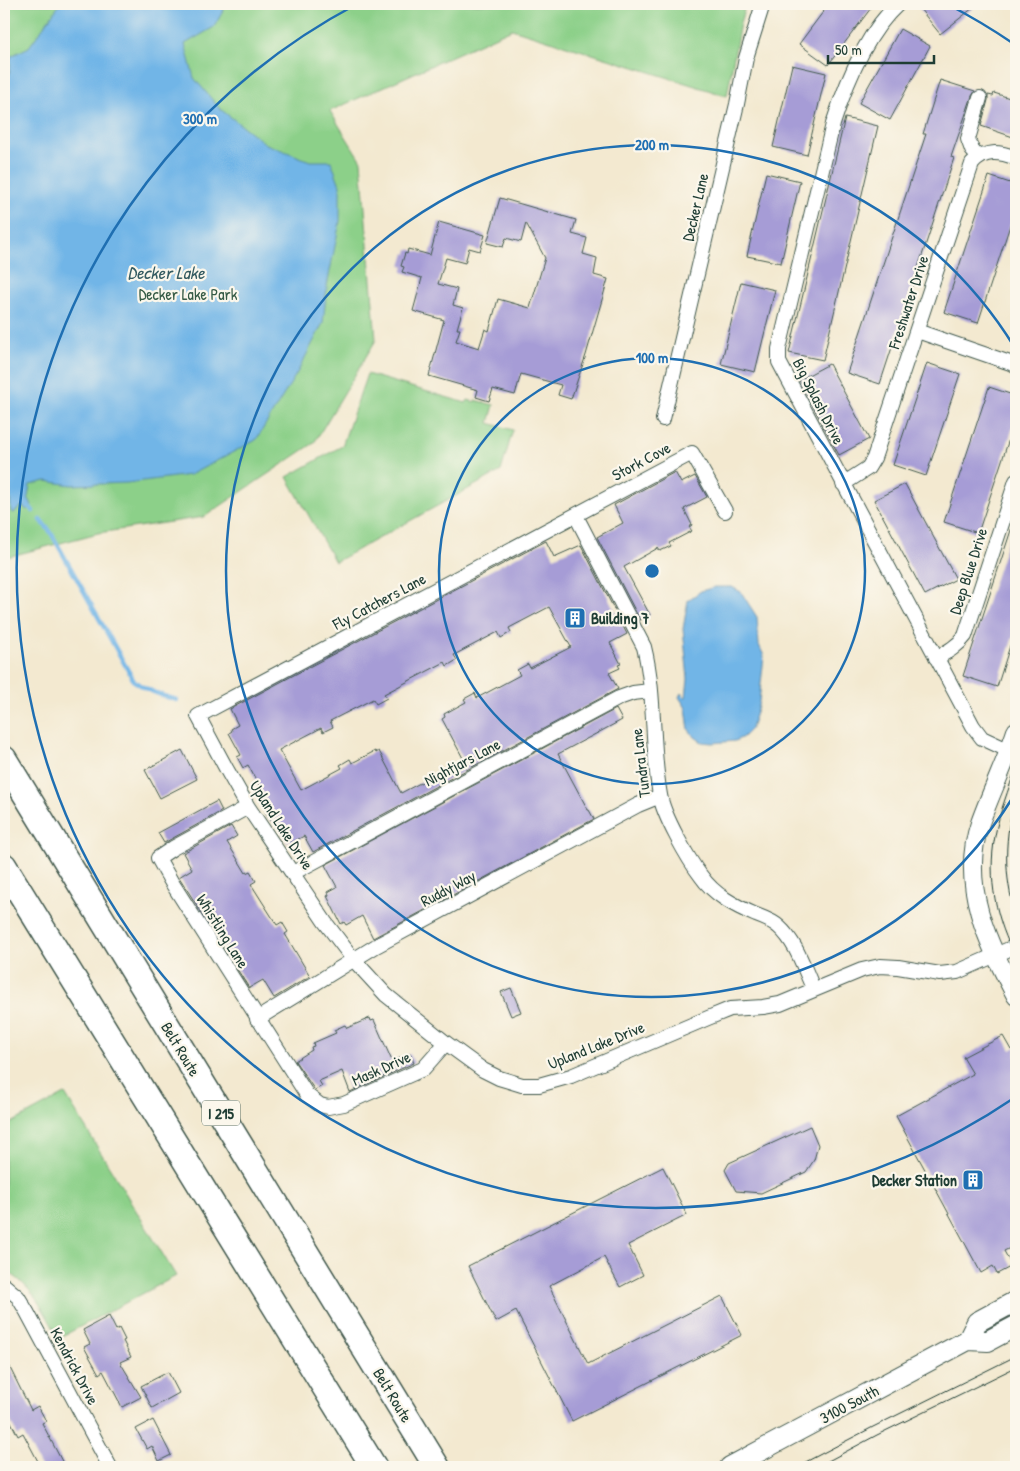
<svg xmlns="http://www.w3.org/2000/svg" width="1020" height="1471" viewBox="0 0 1020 1471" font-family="'Patrick Hand',sans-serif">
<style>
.green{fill:#8cd089;stroke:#56865e}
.water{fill:#71b5e7;stroke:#48798e}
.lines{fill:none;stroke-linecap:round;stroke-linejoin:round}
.stream{stroke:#71b5e7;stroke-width:4.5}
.building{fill:#a69cd6;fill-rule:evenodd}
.minor-casing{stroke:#3f574b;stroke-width:16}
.tertiary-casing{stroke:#3f574b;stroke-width:20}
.secondary-casing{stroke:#3f574b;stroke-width:22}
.motorway-casing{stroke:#3f574b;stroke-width:28}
.minor{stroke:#fff;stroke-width:14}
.tertiary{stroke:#fff;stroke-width:18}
.secondary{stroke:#fff;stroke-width:20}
.motorway{stroke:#fff;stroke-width:25}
.tram{stroke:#1f3d34;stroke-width:1}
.ring{fill:none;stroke:#1f6fb2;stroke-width:2.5}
.labels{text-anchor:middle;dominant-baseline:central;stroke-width:4.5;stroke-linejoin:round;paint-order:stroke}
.shield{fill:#fbf7ec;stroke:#61756b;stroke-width:1}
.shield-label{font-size:15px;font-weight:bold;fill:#1f3d34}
.street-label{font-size:16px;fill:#1f3d34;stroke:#fbf7ec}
.park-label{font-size:16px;fill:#355a45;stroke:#fbf7ec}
.poi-label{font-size:16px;font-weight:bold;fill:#1f3d34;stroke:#fbf7ec;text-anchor:start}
.water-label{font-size:18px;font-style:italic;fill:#345b61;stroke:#fbf7ec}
.centre{fill:#1f6fb2;stroke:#fbf7ec;stroke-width:2.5}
.ring-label{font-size:15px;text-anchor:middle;font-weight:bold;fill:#1f6fb2;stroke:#fbf7ec;stroke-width:4.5;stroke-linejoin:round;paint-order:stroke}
</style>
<rect width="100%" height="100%" fill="#fbf7ec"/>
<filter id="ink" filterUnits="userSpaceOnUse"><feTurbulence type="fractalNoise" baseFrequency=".02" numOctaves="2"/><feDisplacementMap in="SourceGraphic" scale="10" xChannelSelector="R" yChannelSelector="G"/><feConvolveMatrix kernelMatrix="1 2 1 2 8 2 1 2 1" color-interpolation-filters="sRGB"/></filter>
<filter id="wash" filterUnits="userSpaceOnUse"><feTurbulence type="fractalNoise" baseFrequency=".0096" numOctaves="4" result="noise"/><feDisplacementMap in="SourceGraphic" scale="20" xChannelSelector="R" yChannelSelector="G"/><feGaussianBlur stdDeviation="1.12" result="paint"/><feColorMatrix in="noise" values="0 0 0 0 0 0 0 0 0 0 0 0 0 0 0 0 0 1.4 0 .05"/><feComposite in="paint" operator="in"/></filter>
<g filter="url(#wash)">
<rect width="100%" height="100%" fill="#f3e9d0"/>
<path class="green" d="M4,4H746L740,23L727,96L512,29L330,111L361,161L376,340L314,443L204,517L98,533L4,558Z
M367,374L466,403L468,400L475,402V400L494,405L489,423L513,430L501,471L335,562L287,477L342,446Z
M65,1094L176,1276L59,1338C44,1312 32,1284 4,1270V1127Z"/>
<path class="water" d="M60,4H227L214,27L185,44L194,78L220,109L266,144L310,161H331L340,185V221L327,286L323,323L297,373L256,440L190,475L127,483L71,485L46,481L30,485L28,497L32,505L27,510L22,506L14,513L11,512L9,475L4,466V85L9,76L11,56L29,47Z
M715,587H732L741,592L757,617L759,645L764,656L759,702L751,729L743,737L735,741L712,743L702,742L695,737L689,730L686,708L679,697L681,693L684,697H686L688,679L683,629L688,600L701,591Z"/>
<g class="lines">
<path class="stream" d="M30,507L33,511
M40,520L50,531L134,681C148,691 161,696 177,700"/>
</g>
<g id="blocks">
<path class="building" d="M829,4H874L828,65L799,44Z
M916,4H978L940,34Z
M900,29L930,46L890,120L859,103Z
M792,65L826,73L807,155L773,147Z
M940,80L975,91L972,96L951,157L954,158L880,384L847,373L926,134H923Z
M994,93L1016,100V138L981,126L988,100V95L993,96Z
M845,118L878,126L823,360L789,353Z
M766,173L800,181L781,263L747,256Z
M989,176L1016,185V207L978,323L944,312Z
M500,198L576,220L572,234L587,238L583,254L597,258L594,275L608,279L586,355L571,399L558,395L561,385L521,374L515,395L493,389L489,401L476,397L478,390L429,376L444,320L413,311L422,278L402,272L404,267L401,266L405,253L407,254L408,249L430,255L439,222L485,235L480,251L469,248L465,263L446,258L438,284L457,289L453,305L463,308L457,329H460L456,341L479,348L485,329L489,331L498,299L530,308L545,258L526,223L521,242L506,238L503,247L487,243Z
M741,282L775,290L755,372L721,364Z
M927,363L960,374L926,476L893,465Z
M829,364L869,439L839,455L799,380Z
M989,387L1016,396V418L978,533L944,522Z
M675,472L681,483L695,476L707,497L684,509L692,525L689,527L692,531L669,543L671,546L660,551L658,548L624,567L650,615L640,620L597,537L623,523L614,505Z
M905,484L956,579L925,595L874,500Z
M1014,521L1016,522V627L997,687L963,676Z
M546,541L554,557L581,545L627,634L610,643L621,664L618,665L620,668L609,673L618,689L313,852L304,836L291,843L290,840L287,842L275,819L271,821L265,811L271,808L248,765L243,768L237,757L241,755L229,733L232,731L231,729L238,725L230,709ZM549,607L571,647L530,668L528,664L517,670L520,675L477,698L475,693L464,699L466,702L444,714L445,717L442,719L464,760L401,793L379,751L376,753L375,751L352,763L350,759L340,765L342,768L301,790L279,750L321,728L323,732L333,727L330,721L373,699L376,704L387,698L384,694L445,662L447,666L457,660L454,655L498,632L501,638L511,632L509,628Z
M616,709L622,720L558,754L588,810H589L594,819L373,938L362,916L346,925L344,922L341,924L327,896L329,895L328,892L337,887L325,865Z
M182,750L197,779L160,798L145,770Z
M217,801L222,811L164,843L158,833Z
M231,826L237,836L227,842L246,873L250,871L256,881L251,884L277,925L282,922L288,932L285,934L310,976L274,998L263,980L249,988L179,877L192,869L183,853Z
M511,988L521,1012L511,1016L501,992Z
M370,1018L371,1021L374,1020L392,1061L410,1054L414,1063L350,1092L342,1071L319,1081L322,1086L315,1090L314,1089L295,1061L312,1050L311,1047L314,1046L313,1043L336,1033L334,1030L345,1025L347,1028Z
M1003,1036L1011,1050L1016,1047V1245L1004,1251L1012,1266L997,1274L993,1266L981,1273L896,1116L973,1074L963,1057Z
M810,1126L818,1145L814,1160L806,1172L761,1193L736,1191L725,1170L729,1163Z
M663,1167L687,1215L628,1245L643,1275L620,1287L604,1257L549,1286L588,1364L722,1296L742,1335L572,1421L516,1311L496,1322L468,1266Z
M109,1316L116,1330L119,1328L125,1340L123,1341L131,1357L120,1362L141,1397L122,1407L103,1371L99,1374L84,1347L90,1344L83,1330Z
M4,1356L31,1410L38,1406L46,1421L42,1423L65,1467H41L23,1433L18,1436L10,1420L4,1423Z
M168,1372L179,1393L152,1408L141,1386Z
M153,1420L171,1455L159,1461L152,1446L147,1449L136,1429Z"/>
</g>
</g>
<g filter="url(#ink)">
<use href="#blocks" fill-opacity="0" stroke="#3f574b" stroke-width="1"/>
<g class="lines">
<g class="minor-casing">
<path id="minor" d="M898,4C866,33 846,83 833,124L779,349V362L973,726L982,738L1010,751
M978,157L972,150L968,139L980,98
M917,331L1016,365
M663,419L737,104L746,58L763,4
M843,484L868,468L874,458L972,164C985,149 1000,152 1016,158
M725,511L692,453L198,716L227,770L248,807L325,922L353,959L386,995L446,1043L483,1070L499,1078L522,1085H539L571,1076L708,1018L730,1009L763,1007L780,1004L862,970L880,966L898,967L940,974L957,972L1016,946
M576,516L644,647C656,695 651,746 660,795C663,815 688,859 701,876C714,895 735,906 756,915C764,918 773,921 779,927C797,943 804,969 814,990
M936,658C947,652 957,647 965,636L1016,481
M248,807L173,848L158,858L172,883L307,1095L320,1105L328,1107L344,1104L423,1069L446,1043
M293,873L619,698L633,693L650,691
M257,1019L376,946L638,805L660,796
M4,1285L18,1297L27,1312L110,1467"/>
</g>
<g class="tertiary-casing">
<path id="tertiary" d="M1016,731C1006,762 991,792 980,823C959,885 988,943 1016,996"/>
</g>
<g class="secondary-casing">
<path id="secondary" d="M968,1340L977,1322L1016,1301
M730,1467L968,1340L988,1341L1016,1326"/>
</g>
<g class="motorway-casing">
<path id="motorway" d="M4,759L437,1467
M4,866L374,1467"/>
</g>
<use href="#minor" class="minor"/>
<use href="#tertiary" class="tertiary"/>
<use href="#secondary" class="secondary"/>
<use href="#motorway" class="motorway"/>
<path class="tram" d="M1016,767C1009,789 999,813 995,836C987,879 996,920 1016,958
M1016,796C1004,835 1003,876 1016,915
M796,1467L873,1427L1016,1356
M817,1467L877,1435L1016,1367"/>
</g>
</g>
<g class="ring">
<circle cx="652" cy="571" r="213"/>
<path d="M1015 794A426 426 0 1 1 1015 348"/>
<path d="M1014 1098A639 639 0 1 1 357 4M947 4A639 639 0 0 1 1014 44"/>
</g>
<defs>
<g id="building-square" transform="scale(1.125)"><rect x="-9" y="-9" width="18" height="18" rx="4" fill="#1f6fb2" stroke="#fbf7ec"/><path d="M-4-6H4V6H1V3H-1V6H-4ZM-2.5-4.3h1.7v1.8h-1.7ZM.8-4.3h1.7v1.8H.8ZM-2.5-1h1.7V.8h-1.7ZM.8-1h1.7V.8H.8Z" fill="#fff"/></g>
</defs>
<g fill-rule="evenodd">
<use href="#building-square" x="575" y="618"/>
<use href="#building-square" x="973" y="1180"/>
</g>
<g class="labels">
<rect class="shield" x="202" y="1100.5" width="38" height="25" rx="4"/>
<g class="shield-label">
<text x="221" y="1113">I 215</text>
</g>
<g class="street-label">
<text transform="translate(695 207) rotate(-77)">Decker Lane</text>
<text transform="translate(908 302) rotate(-72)">Freshwater Drive</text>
<text transform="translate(819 401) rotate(63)">Big Splash Drive</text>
<text transform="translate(641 461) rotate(-28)">Stork Cove</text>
<text transform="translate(968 571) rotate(-72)">Deep Blue Drive</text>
<text transform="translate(379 601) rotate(-28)">Fly Catchers Lane</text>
<text transform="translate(462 762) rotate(-28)">Nightjars Lane</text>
<text transform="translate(640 763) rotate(-97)">Tundra Lane</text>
<text transform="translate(282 825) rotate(57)">Upland Lake Drive</text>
<text transform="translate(448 888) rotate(-28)">Ruddy Way</text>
<text transform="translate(223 931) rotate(58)">Whistling Lane</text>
<text transform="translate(596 1045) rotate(-22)">Upland Lake Drive</text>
<text transform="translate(181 1049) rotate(59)">Belt Route</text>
<text transform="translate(381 1068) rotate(-24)">Mask Drive</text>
<text transform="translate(75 1366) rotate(62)">Kendrick Drive</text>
<text transform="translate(393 1395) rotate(59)">Belt Route</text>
<text transform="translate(849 1404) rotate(-28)">3100 South</text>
</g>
<g class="park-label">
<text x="188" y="294">Decker Lake Park</text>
</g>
<g class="poi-label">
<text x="591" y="618">Building 7</text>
<text x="957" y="1180" text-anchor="end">Decker Station</text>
</g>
<g class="water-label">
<text x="166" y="272">Decker Lake</text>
</g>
</g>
<circle cx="652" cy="571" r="8" class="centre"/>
<g class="ring-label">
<text x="200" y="124">300 m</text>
<text x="652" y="150">200 m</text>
<text x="652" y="363">100 m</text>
</g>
<rect width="1020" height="1471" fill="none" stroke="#fbf7ec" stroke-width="20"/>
<path d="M828 55v8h106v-8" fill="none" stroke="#1f3d34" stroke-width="2.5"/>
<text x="835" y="55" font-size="15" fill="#1f3d34" stroke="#fbf7ec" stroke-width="4" paint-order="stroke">50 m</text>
</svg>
